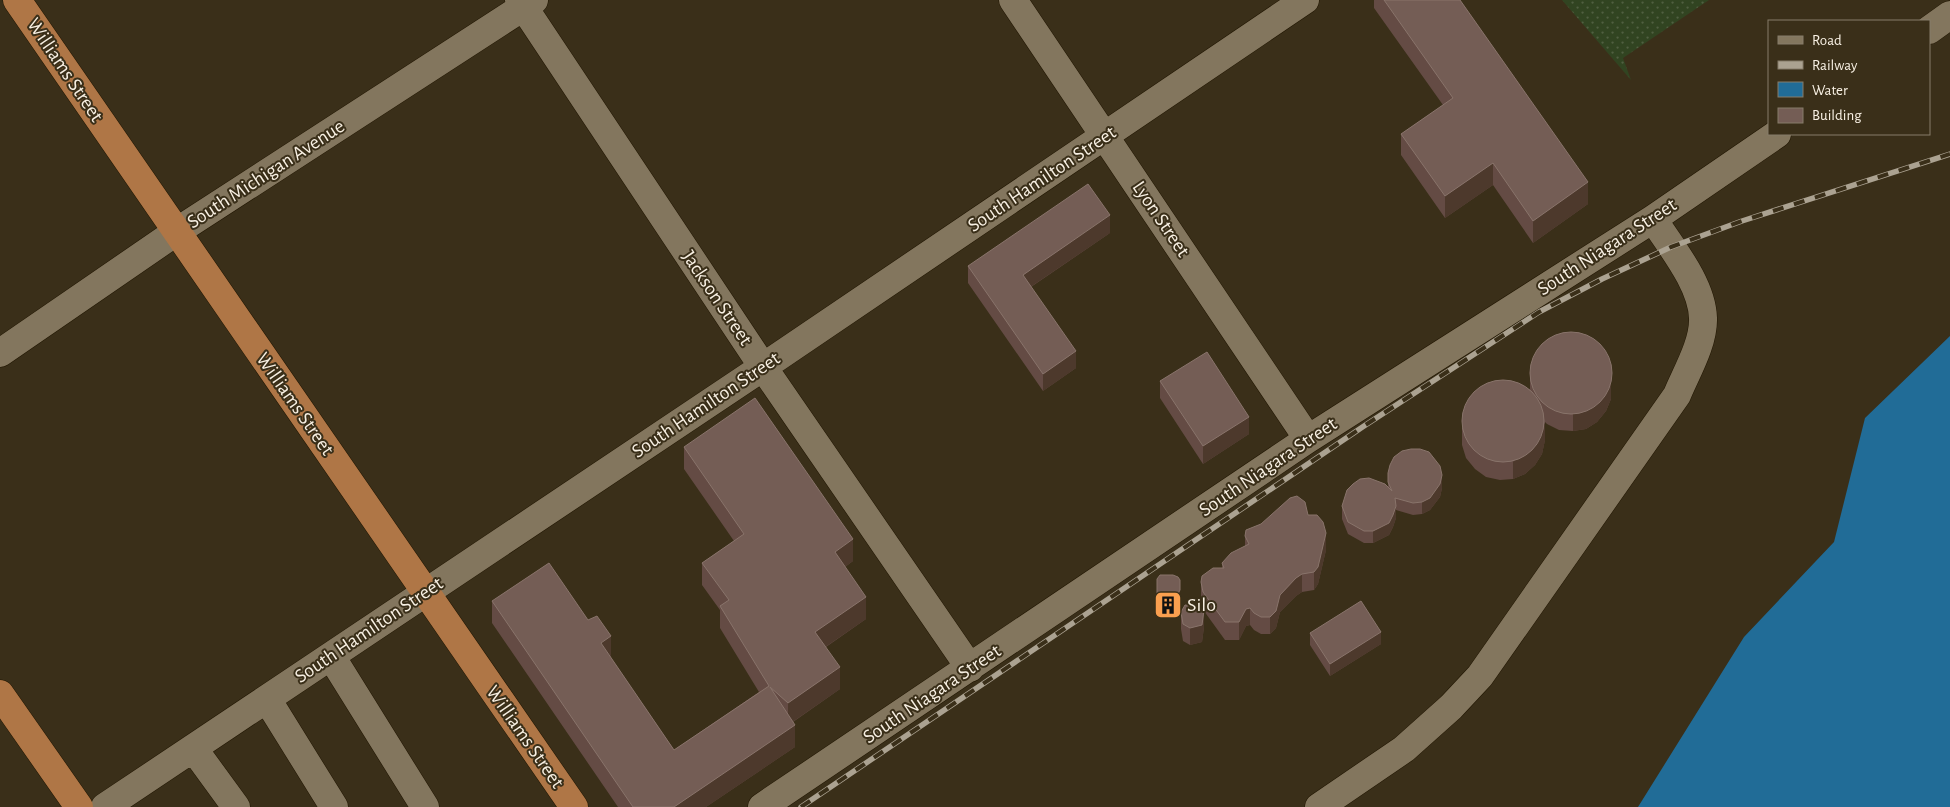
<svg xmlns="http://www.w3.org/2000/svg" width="1950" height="807" viewBox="0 0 1950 807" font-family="'Alegreya Sans',sans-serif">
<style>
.grass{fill:url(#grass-dots)}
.water{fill:#216c97}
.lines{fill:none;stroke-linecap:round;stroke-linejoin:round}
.minor-casing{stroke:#211602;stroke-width:29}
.highway-casing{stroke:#211602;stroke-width:29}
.minor{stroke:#83765e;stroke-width:28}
.highway{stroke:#af7646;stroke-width:28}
.rail-casing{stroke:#aba291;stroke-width:5.5}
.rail{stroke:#3a2f19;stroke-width:4;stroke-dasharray:11;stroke-linecap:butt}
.wall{fill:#644b44}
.shaded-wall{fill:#4d392c}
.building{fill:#745d55;stroke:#89746b}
.labels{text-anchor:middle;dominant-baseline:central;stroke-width:4;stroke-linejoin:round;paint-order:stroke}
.street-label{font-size:20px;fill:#f8f0e3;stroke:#3a2f19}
.poi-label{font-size:20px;fill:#f8f0e3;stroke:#3a2f19;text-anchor:start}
</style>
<defs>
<pattern id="grass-dots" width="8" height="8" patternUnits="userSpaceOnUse" patternTransform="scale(1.25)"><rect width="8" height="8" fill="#314421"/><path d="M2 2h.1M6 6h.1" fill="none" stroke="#505f41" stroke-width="1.8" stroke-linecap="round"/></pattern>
</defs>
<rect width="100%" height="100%" fill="#3a2f19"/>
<path class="grass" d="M1562,0H1709L1623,58L1631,80Z"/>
<path class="water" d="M1950,336V807H1638L1744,637L1834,542L1865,418Z"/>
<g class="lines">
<g class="minor-casing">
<path id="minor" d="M519,0L763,367L970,668
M1013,0L1308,439
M1929,30L1950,15
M0,353L176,232L534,0
M331,656L425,807
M267,699L334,807
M193,748L236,807
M105,807L763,367L1305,0
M762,807L1308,439L1653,219L1777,134
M1319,807L1404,749L1451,707L1480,676L1677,395C1686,373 1704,343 1703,318C1702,284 1671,247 1653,219"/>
</g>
<g class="highway-casing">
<path id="highway" d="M17,0L574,807
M0,694L79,807"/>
</g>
<use href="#minor" class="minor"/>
<use href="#highway" class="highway"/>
<g class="rail-casing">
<path id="rail" d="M801,807L1364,426L1539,312L1602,279L1671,247L1742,221L1950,154"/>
</g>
<use href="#rail" class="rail"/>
</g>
<path class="wall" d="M1374,0H1460L1588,204L1533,243L1493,185L1445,218L1401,155V134L1443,105L1374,8Z
M1110,233L1031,287L1076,368L1043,391L968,283V266Z
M1530,373L1611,385V399L1606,411L1597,422L1586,429L1573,431L1559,430L1547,424L1545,422V440L1542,454L1535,465L1525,474L1513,479L1500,480L1486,477L1475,469L1466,458L1462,445V428L1530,389Z
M1160,381L1249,434L1203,464L1160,398Z
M684,447L853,561L845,567L866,619L826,647L840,689L793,722L795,747L706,807H618L492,623V601L611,658L674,750L759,692L720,628V610L702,585V563L734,541L684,469Z
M1388,473L1442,488L1440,497L1430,510L1422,514L1413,515L1396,510V518L1393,527L1389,535L1373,543H1364L1348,534L1342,519V506L1388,486Z
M1308,515L1326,550L1318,584L1314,590L1302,592L1296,596L1280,612L1276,628L1270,634H1261L1254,630L1250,625L1246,626L1239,640H1225L1204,611V627L1202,642L1190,645L1183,641L1181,629V612L1204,610L1201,600V582L1222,568V563L1245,546V536Z
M1157,579L1180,580V607L1175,617L1166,615L1157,610Z
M1310,633L1381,644L1330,676L1310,645Z"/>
<path class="shaded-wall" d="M1493,163V185L1445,218V196Z
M1588,182V204L1533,243V221Z
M1110,215V233L1023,292V275Z
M1076,351V368L1043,391V374Z
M1611,368V399L1606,411L1597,422L1586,429L1573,431V414Z
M1249,417V434L1203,464V446Z
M1545,423V440L1542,454L1535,465L1525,474L1513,479V462Z
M1442,475V488L1440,497L1430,510L1422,514V502Z
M1396,506V518L1393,527L1389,535L1373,543V531Z
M1326,533V550L1318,584L1314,590V572Z
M853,539V561L835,574V552Z
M1302,574V592L1296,596L1280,612L1276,628L1270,634V617L1280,595L1296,578Z
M1180,590V607L1175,617V599Z
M866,597V619L815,654V632Z
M1250,608V625L1246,626L1239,640V622L1246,609Z
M1204,610V627L1202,642L1190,645V628Z
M1381,632V644L1330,676V664Z
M611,636V658L601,643Z
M840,667V689L788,725V703Z
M795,725V747L706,807H674Z"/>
<path class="building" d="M1384,0H1460L1588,182L1533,221L1493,163L1445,196L1401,134L1453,98Z
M1088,184L1110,215L1023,275L1076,351L1043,374L968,266Z
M1530 373a41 41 0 1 1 82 0a41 41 0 1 1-82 0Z
M1207,352L1249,417L1203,446L1160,381Z
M1462 421a41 41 0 1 1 82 0a41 41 0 1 1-82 0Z
M755,398L853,539L835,552L866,597L815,632L840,667L788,703L770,687L795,725L674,807H633L492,601L549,563L588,620L597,616L611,636L601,643L674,750L769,686L720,606L729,600L702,563L744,534L684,447Z
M1411,449H1420L1429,452L1440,466L1442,475L1440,484L1430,498L1422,502L1413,503L1395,498L1396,506L1393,515L1389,523L1373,531H1364L1348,522L1342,506L1347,490L1353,484L1360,479L1369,478L1385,484L1392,491L1388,482V473L1390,465L1394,457L1402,451Z
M1297,496L1305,502L1308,515H1317L1323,522L1326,533L1318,567L1314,572L1302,574L1296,578L1280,595L1276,611L1270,617H1261L1254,613L1250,608L1246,609L1239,622H1225L1203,592L1201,582L1202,576L1213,568H1224L1222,563L1231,553L1249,544L1245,536L1246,530L1261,524L1290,498Z
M1160,575H1173L1178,577L1180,580V590L1175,599L1166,598L1157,593V579Z
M1361,601L1381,632L1330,664L1310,633Z
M1185,605L1198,606L1204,610L1202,625L1190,628L1183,624L1181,612Z"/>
<defs>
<g id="building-square" transform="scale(1.4375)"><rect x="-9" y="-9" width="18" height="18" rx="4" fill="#fa9f4f" stroke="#3a2f19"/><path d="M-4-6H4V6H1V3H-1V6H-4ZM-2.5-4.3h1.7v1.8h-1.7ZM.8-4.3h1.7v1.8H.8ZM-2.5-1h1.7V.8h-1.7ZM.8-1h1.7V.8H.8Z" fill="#111"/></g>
</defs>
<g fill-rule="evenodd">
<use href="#building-square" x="1168" y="605"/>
</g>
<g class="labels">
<g class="street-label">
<text transform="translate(65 70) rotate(56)">Williams Street</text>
<text transform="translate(266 174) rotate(-33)">South Michigan Avenue</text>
<text transform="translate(1042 179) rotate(-34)">South Hamilton Street</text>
<text transform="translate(1161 219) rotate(56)">Lyon Street</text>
<text transform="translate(1607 247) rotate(-33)">South Niagara Street</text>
<text transform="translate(717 298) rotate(56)">Jackson Street</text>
<text transform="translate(295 404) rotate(55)">Williams Street</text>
<text transform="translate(706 405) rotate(-34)">South Hamilton Street</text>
<text transform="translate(1268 467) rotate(-34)">South Niagara Street</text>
<text transform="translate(369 630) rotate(-34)">South Hamilton Street</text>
<text transform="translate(932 694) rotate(-34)">South Niagara Street</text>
<text transform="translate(525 737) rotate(55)">Williams Street</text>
</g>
<g class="poi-label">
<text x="1187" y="605">Silo</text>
</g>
</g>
<rect x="1768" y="20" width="162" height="115" fill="#3a2f19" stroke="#867c6a"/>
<rect x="1778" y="36" width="25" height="8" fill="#83765e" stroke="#867c6a"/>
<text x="1812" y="45" font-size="15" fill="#f8f0e3">Road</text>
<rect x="1778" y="61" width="25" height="8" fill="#aba291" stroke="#867c6a"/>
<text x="1812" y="70" font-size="15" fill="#f8f0e3">Railway</text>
<rect x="1778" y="82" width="25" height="15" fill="#216c97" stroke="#867c6a"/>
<text x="1812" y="95" font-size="15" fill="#f8f0e3">Water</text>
<rect x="1778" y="108" width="25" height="15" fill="#745d55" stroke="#867c6a"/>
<text x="1812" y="120" font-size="15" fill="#f8f0e3">Building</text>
</svg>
